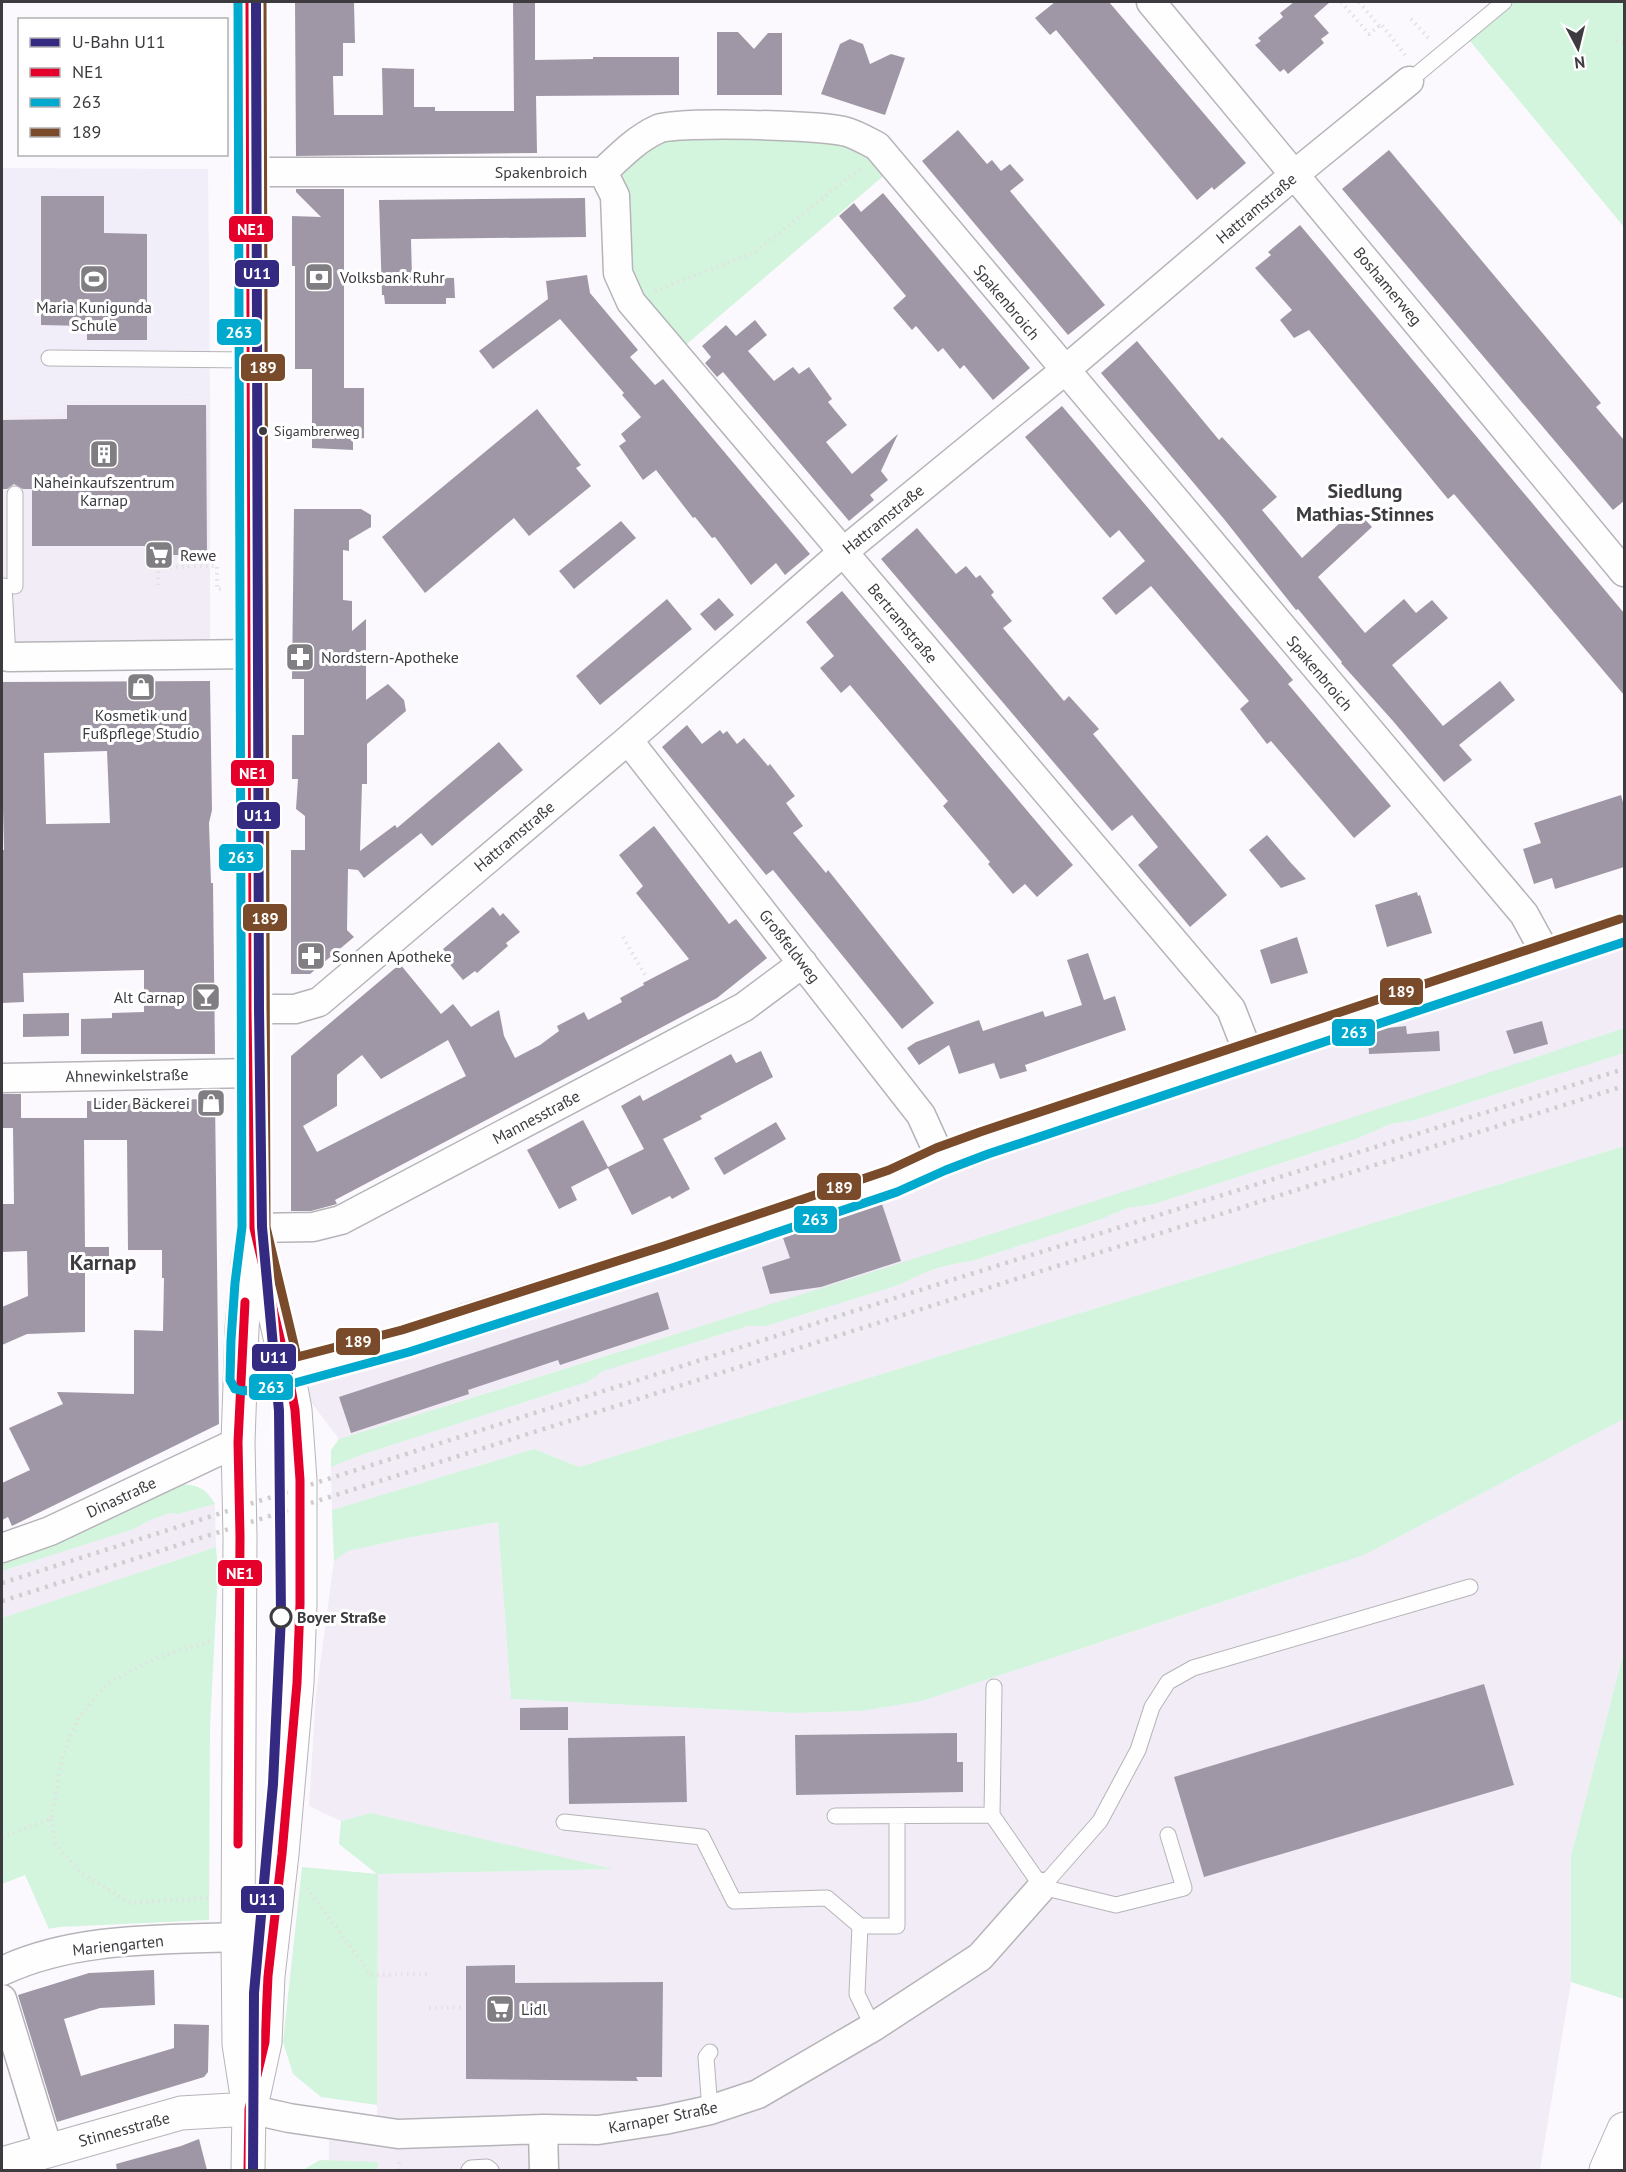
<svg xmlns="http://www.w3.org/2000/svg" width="1626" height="2172" viewBox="0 0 1626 2172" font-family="'PT Sans',sans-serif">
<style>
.built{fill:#f1ecf6}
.education{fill:#f1edf9}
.green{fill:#d3f4dd}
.building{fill:#9f97a6;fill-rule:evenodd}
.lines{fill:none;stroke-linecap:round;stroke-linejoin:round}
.lane-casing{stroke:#b6b4b8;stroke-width:17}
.street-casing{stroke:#b6b4b8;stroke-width:31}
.secondary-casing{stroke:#b6b4b8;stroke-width:35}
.path{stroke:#e2e1e3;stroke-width:4;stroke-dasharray:1.5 4.5;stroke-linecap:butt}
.lane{stroke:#fefeff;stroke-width:15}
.street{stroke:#fefeff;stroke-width:28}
.secondary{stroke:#fefeff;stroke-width:33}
.rail{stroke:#cfcecf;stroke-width:4.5;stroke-dasharray:3 6;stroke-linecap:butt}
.bus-1-casing{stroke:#fff;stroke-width:14}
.bus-2-casing{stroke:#fff;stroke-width:14}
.bus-3-casing{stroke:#fff;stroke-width:14}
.bus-1{stroke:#e4002b;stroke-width:9}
.bus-2{stroke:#00a9ce;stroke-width:9}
.bus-3{stroke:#7a4b2a;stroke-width:9}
.metro-1-casing{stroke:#fff;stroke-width:15}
.metro-1{stroke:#342a82;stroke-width:10}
.bus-dot{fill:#3d3b40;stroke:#fff;stroke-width:2}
.stop-dot{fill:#fff;stroke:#3d3b40;stroke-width:3}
.labels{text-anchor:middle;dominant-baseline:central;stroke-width:6;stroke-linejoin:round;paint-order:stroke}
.bus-label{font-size:14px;fill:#3d3b40;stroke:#fff;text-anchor:start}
.street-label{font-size:16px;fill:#3d3b40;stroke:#fff}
.poi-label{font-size:16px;fill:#3d3b40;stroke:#fff;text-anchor:start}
.stop-label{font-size:16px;font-weight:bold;fill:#3d3b40;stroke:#fff;text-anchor:start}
.quarter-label{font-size:20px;font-weight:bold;fill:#3d3b40;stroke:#fff}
.district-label{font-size:22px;font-weight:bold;fill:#3d3b40;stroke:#fff}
.line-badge{stroke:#fff;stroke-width:2}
.badge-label{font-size:16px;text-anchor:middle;font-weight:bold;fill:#fff}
</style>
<rect width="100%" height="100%" fill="#fbf9fd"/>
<path class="built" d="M210,397V644L2,648V414L62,413L63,401Z
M1624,931V1028L1297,1137L907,1262L339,1439L288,1372Z
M1624,1053V1146L579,1467L534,1449L332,1510L331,1467L361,1455L587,1382L602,1371L748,1326H766L899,1285L915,1276L955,1263L972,1261L1099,1220L1127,1208L1154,1204L1359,1138L1390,1124L1415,1120Z
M1624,1419V1651L1571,1856V1982L1540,2170H329V2140L541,2133L377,2131L378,1874L610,1869L371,1813L341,1821L309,1806L316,1695L334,1561L347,1551L407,1538L498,1522L511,1699L794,1713L861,1711L922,1701L1364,1555Z
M215,1504L216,1547L2,1618V1571L134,1529L150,1520L170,1513L178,1514Z"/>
<path class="education" d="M2,168L208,169L210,397L63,401L62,413L2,414Z"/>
<path class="green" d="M1504,2H1624V227L1465,35Z
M814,127L895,166L675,354L631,302L603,172L635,142Z
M1624,1028V1053L1415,1120L1390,1124L1359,1138L1154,1204L1127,1208L1099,1220L972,1261C946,1264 922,1272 899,1285L766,1326H748L603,1371L587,1382L361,1455L331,1467V1450L339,1439C769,1306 1197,1170 1624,1028Z
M1624,1146V1419L1364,1555L922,1701L861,1711L794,1713L511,1699L498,1522L407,1538L348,1551L334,1561L332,1510L534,1449L579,1467Z
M182,1484C199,1486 206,1488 215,1504L178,1514L170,1513L150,1520L134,1529L2,1571V1562Z
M216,1547L218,1572L210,1726L209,1920L59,1927L49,1929L25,1875L2,1884V1618Z
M1624,1651V1999L1571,1982V1856Z
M371,1813L613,1869L378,1874L377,2105L321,2097L293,2074L283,2042L302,1867L377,1874L339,1844L341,1821Z
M320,2160L378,2162L377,2170H303Z"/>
<path class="building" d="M295,2H354L355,43H343V76H333L334,115H383L382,68L414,69V107H435V111H514L513,2H535V60L593,59V57H679V95L536,96L537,153L296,156Z
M1055,2H1109L1246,163L1214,190L1212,187L1197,200L1056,30L1050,35L1035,18Z
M1294,2H1330L1314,16L1329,33L1321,39L1324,43L1288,74L1284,69L1280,72L1255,45L1261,41L1258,38L1283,17L1280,13Z
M717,32H738L754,49L768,33H782V95H717Z
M850,39L863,44L870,64L891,54L905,58L885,115L821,94L840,44Z
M958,130L987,164L992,160L1001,171L1010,164L1024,180L1010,191L1105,305L1068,335L922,161Z
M1389,150L1601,403L1596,407L1624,440V501L1613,510L1342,189Z
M296,189H344V388H364V438L353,439V450L312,448V369H295V266H292V216L321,217L296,192Z
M883,193L1030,368L993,400L964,365L960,369L943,348L938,352L916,326L912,330L893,308L906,296L839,216L854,203L861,212Z
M41,196H104V233L147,234V340H87V326L41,325Z
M585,198L586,237L411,239L412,277L454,278L455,298H446V304H385L384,295H382L379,200Z
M1300,225L1624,613V695L1454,494L1448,499L1309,330L1294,338L1280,320L1292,310L1255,268L1271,255L1268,252Z
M587,275L590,293L638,350L630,357L655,385L663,379L810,554L785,575L776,563L751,585L715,537L712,538L695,517L693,518L656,470L643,480L619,446L626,441L621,434L641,417L622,395L624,393L560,319L493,369L479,351L548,299L546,281Z
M755,320L767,335L748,351L774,381L793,367L799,374L809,367L832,399L828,402L847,425L826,442L852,474L898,434L881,471L888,480L870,495L874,500L849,521L723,372L717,377L705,363L711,357L702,346L726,325L736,336Z
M1137,341L1219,440L1222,437L1277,497L1262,510L1302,558L1355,509L1372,527L1318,577L1365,633L1404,599L1416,613L1432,600L1448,618L1392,665L1443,726L1500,681L1515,700L1459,745L1472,760L1444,782L1393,721L1341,663L1342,662L1298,609L1296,610L1224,519L1101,373Z
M67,405H206L207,555H159V546H32V489H23L14,484L7,489H2V420L67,419Z
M1062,406L1283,668L1293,680L1288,684L1391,806L1354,838L1271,741L1267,744L1240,709L1249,701L1151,586L1116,615L1102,598L1145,561L1119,530L1110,538L1025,437Z
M537,409L581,465L576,468L591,486L529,536L514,518L425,593L382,537Z
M294,509H361L371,515V527L349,540V551L343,550V600L352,601V631L366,619V700L388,684L404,700L406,711L367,744V784H362L360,851L395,825L397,828L499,742L523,770L432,846L421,833L364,878L358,870L348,869L347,930L354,937L310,974H291V850H305V816L296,809L298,779H292V735H304V679H292Z
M621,521L636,538L574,589L559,571Z
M917,528L956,574L966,566L976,578L980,575L994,592L991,595L1012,621L1003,628L1064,701L1069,696L1099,729L1093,734L1227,895L1190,927L1138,865L1158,847L1132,815L1112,831L881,559Z
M842,591L1073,865L1037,897L1025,884L1013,894L988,864L990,862L943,806L948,801L947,800L850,685L841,693L820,668L834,656L806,622Z
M719,598L734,615L715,631L700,614Z
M667,599L692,629L600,705L576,676Z
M210,681L212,810L209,823L211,883H213L215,1054H81V1019L112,1018V1013L144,1012V970L23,973L24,1002L2,1003V850H4L2,772V682ZM107,751L110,823L46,824L44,753Z
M687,725L702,744L720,730L723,734L727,731L737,744L744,738L768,766L770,764L795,796L786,803L803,826L793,833L826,873L828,870L934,1003L902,1029L773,870L766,875L662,747Z
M1621,795L1624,806V867L1555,889L1552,878L1534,884L1523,849L1541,843L1534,823Z
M654,826L729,924L736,919L767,958L717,998L335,1200L337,1204L311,1211H291V1056L400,964L441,1014L453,1004L471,1027L499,1010L504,1036L515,1058L540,1045L559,1031L557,1026L584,1012L588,1020L622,1002L620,998L644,985L643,983L689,959L636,893L643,886L619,855ZM448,1040L466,1076L317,1152L303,1126L337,1106V1075L362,1055L381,1079Z
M1267,835L1291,863L1306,879L1281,888L1249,850Z
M1417,892L1418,896L1420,895L1432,933L1387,947L1375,905Z
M493,907L500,916L503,913L520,932L506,943L508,946L477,973L475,971L463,980L447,961L450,958L443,949Z
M1297,937L1308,973L1271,984L1260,950Z
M1088,953L1104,1000L1115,996L1126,1030L1025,1065L1027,1071L1000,1079L994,1063L959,1074L949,1045L919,1065L907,1048L916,1042L979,1020L983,1031L1043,1011L1045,1017L1082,1005L1067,960Z
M69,1013V1036L23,1037V1014Z
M1542,1021L1548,1044L1514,1054L1506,1031Z
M1406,1026L1407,1034L1439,1031L1440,1051L1369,1054L1368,1035L1387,1028Z
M761,1051L773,1077L700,1116L702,1119L663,1139L690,1189L672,1199L670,1196L632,1215L608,1168L571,1187L577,1200L559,1209L527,1150L583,1120L608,1167L644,1149L621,1106L640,1095L643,1101L731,1054L736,1063Z
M2,1094H21V1118H87V1101L215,1099L219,1424L12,1526L8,1517L2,1520V1483L30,1470L9,1428L63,1404L57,1392L134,1394V1330L163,1331L164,1278H162V1250H128L127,1140H84L85,1247H109V1267L85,1268V1332L27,1334L2,1345V1307L28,1296L27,1251L2,1252V1204H14L13,1128H2Z
M776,1122L786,1139L724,1175L714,1158Z
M882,1204L901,1261L821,1287L770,1294L762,1267L790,1258L783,1238Z
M658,1292L669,1329L560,1365L558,1360L468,1390L469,1394L351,1433L339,1397Z
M1484,1684L1514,1785L1204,1877L1174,1777Z
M568,1707V1730H520V1708Z
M957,1733V1762H963V1792L796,1795L795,1735Z
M685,1736L687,1802L569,1804L568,1738Z
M515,1965V1983L663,1982L662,2077H636L638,2081L466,2079V1966Z
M154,1970L155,2005L100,2008L64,2019L81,2076L174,2048V2024L209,2025L208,2072L204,2077L57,2122L18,1995L89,1973Z
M199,2139L207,2170H117L116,2164L181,2146Z"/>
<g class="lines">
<g class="lane-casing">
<path id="lane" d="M1409,81L1504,2
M49,358L250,360
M15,494V586
M2,658L8,657L4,586
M992,1815L994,1687
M835,1816L992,1815L1042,1887L1116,1905L1184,1888L1168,1835
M564,1822L702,1837L734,1901L827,1898L860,1926
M1042,1887L1100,1821L1138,1750L1152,1707L1168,1682L1193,1668L1470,1587
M873,2027L857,1994L860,1926H897V1816
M710,2052L706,2057L710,2110
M469,2170L471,2168L487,2167L491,2170"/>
</g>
<g class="street-casing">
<path id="street" d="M1151,2L1624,572
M250,172H603C620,156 636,139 658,129C677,121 825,125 847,132C857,135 867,141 877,146L1524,914L1547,956
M603,172L615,196L618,273L631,302L1231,1009L1249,1055
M8,657L252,654
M628,740L921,1115L941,1159
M253,1009H295L319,1002L628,740L843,552L1064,371L1295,174L1409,81
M2,1078L253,1073
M254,1228L313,1227L341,1220L744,1007L803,963
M2,1548L50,1531L238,1442
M2,1971C75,1937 158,1940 238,1937
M2,1999L48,2149
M249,2109L289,2118L398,2134L543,2129L598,2130L664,2120L710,2110L758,2094L873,2027L980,1957L1042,1887
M543,2129L544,2170"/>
</g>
<g class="secondary-casing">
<path id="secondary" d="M242,1379L288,1372L405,1341L464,1321L668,1257L893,1181L941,1159L984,1143L1624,930
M254,2093L265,2042L268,1976L282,1854L297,1683L300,1604V1480L295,1410L288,1372L259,1245
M2,2164L181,2113L249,2109
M248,2170L249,2109L239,2044L238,1937L240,1536L238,1442L242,1328L248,1262L254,1228L250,2
M1606,2170L1624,2129"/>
</g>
<path class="path" d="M1341,2L1369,34L1379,26
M1359,2L1379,26L1381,24L1405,55
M1411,19L1430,40
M1616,41L1624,43
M655,291L755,252L782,231L860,168
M158,567L217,566V589H224
M158,585L159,555
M623,937L645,975
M51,1819L55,1843L81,1873L130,1903L209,1898
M2,1837L51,1819L62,1758L79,1717L108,1683L159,1657L212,1641
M307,1888L371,1975L429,1974
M429,2008L465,2007
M399,2170V2159"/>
<use href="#lane" class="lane"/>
<use href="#street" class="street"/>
<use href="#secondary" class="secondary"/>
<path class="rail" d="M2,1583L939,1284L1624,1069
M2,1601L1624,1086"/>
<g class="bus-1-casing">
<path id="bus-1" d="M238,1844L240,1536L238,1442L245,1302
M248,2170L249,2109L265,2042L268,1976L282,1854L297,1683L300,1604V1480L295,1410L288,1372L254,1228L250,2"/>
</g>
<g class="bus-2-casing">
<path id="bus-2" d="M238,2L242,1227L235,1283L231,1340L230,1380L235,1389L243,1391L291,1384L409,1352L672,1268L897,1192L946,1170L988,1154L1624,942"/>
</g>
<g class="bus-3-casing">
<path id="bus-3" d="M262,2L266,1227L297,1357L402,1330L664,1246L889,1170L936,1148L980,1132L1620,919"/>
</g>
<use href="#bus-1" class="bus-1"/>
<use href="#bus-2" class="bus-2"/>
<use href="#bus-3" class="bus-3"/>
<g class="metro-1-casing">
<path id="metro-1" d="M253,2170L254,1993L273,1784L281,1616L279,1411L262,1227L259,1009L256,2"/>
</g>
<use href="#metro-1" class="metro-1"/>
</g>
<defs>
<g id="bank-square" transform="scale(1.5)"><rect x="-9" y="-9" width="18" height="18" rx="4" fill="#807e82" stroke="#fff"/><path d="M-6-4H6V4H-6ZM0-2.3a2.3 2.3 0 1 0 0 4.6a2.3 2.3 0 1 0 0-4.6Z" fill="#fff"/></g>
<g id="stadium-square" transform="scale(1.5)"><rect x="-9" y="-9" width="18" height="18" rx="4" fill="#807e82" stroke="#fff"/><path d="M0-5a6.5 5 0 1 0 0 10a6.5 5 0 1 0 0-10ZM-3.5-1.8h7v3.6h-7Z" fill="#fff"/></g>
<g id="building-square" transform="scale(1.5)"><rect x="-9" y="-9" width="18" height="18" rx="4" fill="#807e82" stroke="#fff"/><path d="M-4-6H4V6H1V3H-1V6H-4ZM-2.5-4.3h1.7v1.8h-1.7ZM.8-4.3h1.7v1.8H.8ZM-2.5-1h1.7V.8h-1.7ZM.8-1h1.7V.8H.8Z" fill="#fff"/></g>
<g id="supermarket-square" transform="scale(1.5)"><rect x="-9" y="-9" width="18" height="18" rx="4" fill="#807e82" stroke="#fff"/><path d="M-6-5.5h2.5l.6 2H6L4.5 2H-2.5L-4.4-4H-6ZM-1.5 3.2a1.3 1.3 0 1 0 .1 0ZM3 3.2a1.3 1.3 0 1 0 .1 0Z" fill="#fff"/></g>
<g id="pharmacy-square" transform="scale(1.5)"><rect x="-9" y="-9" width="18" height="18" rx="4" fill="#807e82" stroke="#fff"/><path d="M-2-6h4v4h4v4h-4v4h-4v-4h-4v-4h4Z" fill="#fff"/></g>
<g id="shop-square" transform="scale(1.5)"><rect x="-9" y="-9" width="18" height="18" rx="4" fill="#807e82" stroke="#fff"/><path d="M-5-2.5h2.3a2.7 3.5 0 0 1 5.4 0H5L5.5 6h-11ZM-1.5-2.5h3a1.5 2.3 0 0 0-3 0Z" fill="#fff"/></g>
<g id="bar-square" transform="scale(1.5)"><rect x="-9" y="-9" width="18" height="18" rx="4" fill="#807e82" stroke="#fff"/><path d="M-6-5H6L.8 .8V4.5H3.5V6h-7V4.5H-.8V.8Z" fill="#fff"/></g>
</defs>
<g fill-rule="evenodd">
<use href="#bank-square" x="319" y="277"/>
<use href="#stadium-square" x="94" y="279"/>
<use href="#building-square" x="104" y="454"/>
<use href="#supermarket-square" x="159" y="555"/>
<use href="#pharmacy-square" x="300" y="657"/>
<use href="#shop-square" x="141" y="687"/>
<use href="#pharmacy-square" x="311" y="956"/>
<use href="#bar-square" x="206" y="997"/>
<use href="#shop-square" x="211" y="1103"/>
<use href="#supermarket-square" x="500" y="2009"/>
</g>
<circle class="bus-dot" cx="263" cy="431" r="5"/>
<circle class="stop-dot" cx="281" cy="1617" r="10"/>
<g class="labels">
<g class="bus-label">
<text x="274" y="431">Sigambrerweg</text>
</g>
<g class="street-label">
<text x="541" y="172">Spakenbroich</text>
<text transform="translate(1256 208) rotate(-40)">Hattramstraße</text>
<text transform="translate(1388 286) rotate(50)">Boshamerweg</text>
<text transform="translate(1007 302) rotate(50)">Spakenbroich</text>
<text transform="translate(883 519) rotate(-39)">Hattramstraße</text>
<text transform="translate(903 623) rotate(50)">Bertramstraße</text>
<text transform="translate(1320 673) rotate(50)">Spakenbroich</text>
<text transform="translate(514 836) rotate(-40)">Hattramstraße</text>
<text transform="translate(790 946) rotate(52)">Großfeldweg</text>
<text transform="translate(127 1075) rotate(-1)">Ahnewinkelstraße</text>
<text transform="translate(536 1117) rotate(-28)">Mannesstraße</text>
<text transform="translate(121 1497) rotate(-25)">Dinastraße</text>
<text transform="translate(118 1945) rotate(-6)">Mariengarten</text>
<text transform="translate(663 2117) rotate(-11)">Karnaper Straße</text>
<text transform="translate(124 2129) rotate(-15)">Stinnesstraße</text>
</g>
<g class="poi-label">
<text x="340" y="277">Volksbank Ruhr</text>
<text x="94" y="307" text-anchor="middle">Maria Kunigunda<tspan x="94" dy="18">Schule</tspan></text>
<text x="104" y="482" text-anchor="middle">Naheinkaufszentrum<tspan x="104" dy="18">Karnap</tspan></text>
<text x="180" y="555">Rewe</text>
<text x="321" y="657">Nordstern-Apotheke</text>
<text x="141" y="715" text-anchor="middle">Kosmetik und<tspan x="141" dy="18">Fußpflege Studio</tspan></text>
<text x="332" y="956">Sonnen Apotheke</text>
<text x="185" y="997" text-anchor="end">Alt Carnap</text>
<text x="190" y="1103" text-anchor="end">Lider Bäckerei</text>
<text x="521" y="2009">Lidl</text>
</g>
<g class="stop-label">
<text x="297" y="1617">Boyer Straße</text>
</g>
<g class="quarter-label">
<text x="1365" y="491">Siedlung<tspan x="1365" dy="23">Mathias-Stinnes</tspan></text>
</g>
<g class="district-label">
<text x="103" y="1262">Karnap</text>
</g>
</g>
<g class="line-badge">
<rect x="228" y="215" width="46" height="28" rx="6" fill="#e4002b"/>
<rect x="234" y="259" width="46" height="29" rx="6" fill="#342a82"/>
<rect x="216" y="318" width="46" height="28" rx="6" fill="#00a9ce"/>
<rect x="240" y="353" width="46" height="29" rx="6" fill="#7a4b2a"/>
<rect x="230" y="759" width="45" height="28" rx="6" fill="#e4002b"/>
<rect x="236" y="801" width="45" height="29" rx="6" fill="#342a82"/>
<rect x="218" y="843" width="46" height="29" rx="6" fill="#00a9ce"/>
<rect x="242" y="903" width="46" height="29" rx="6" fill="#7a4b2a"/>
<rect x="1379" y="977" width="45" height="29" rx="6" fill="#7a4b2a"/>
<rect x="1331" y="1018" width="45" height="29" rx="6" fill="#00a9ce"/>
<rect x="816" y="1172" width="46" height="29" rx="6" fill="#7a4b2a"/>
<rect x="793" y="1205" width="45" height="29" rx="6" fill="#00a9ce"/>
<rect x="335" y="1327" width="46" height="29" rx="6" fill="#7a4b2a"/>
<rect x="251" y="1343" width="46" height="29" rx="6" fill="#342a82"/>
<rect x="248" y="1373" width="46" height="28" rx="6" fill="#00a9ce"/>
<rect x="217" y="1559" width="46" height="28" rx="6" fill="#e4002b"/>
<rect x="240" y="1885" width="45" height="29" rx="6" fill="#342a82"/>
</g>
<g class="badge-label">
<text x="251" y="235">NE1</text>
<text x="257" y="279">U11</text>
<text x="239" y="338">263</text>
<text x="263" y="373">189</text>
<text x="253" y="779">NE1</text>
<text x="258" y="821">U11</text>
<text x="241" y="863">263</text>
<text x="265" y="924">189</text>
<text x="1401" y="997">189</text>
<text x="1354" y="1038">263</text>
<text x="839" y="1193">189</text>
<text x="815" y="1225">263</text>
<text x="358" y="1347">189</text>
<text x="274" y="1363">U11</text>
<text x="271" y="1393">263</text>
<text x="240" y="1579">NE1</text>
<text x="263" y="1905">U11</text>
</g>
<rect width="1626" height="2172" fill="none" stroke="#3d3b40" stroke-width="6"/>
<rect x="18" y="18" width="210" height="138" fill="#ffffff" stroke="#b1b1b3" stroke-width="1.5"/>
<rect x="30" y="38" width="30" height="9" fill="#342a82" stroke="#b1b1b3" stroke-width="1.5"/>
<text x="72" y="48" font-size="18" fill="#3d3b40">U-Bahn U11</text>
<rect x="30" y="68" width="30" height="9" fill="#e4002b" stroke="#b1b1b3" stroke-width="1.5"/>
<text x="72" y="78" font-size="18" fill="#3d3b40">NE1</text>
<rect x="30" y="98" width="30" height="9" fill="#00a9ce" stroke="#b1b1b3" stroke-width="1.5"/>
<text x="72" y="108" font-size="18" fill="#3d3b40">263</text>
<rect x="30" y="128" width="30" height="9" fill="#7a4b2a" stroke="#b1b1b3" stroke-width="1.5"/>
<text x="72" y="138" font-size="18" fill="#3d3b40">189</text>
<g transform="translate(1578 48) rotate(173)" stroke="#ffffff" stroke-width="4.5" paint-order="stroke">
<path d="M0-4.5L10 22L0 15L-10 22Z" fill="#3d3b40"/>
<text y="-9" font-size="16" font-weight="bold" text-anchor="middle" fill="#3d3b40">N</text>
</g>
</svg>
